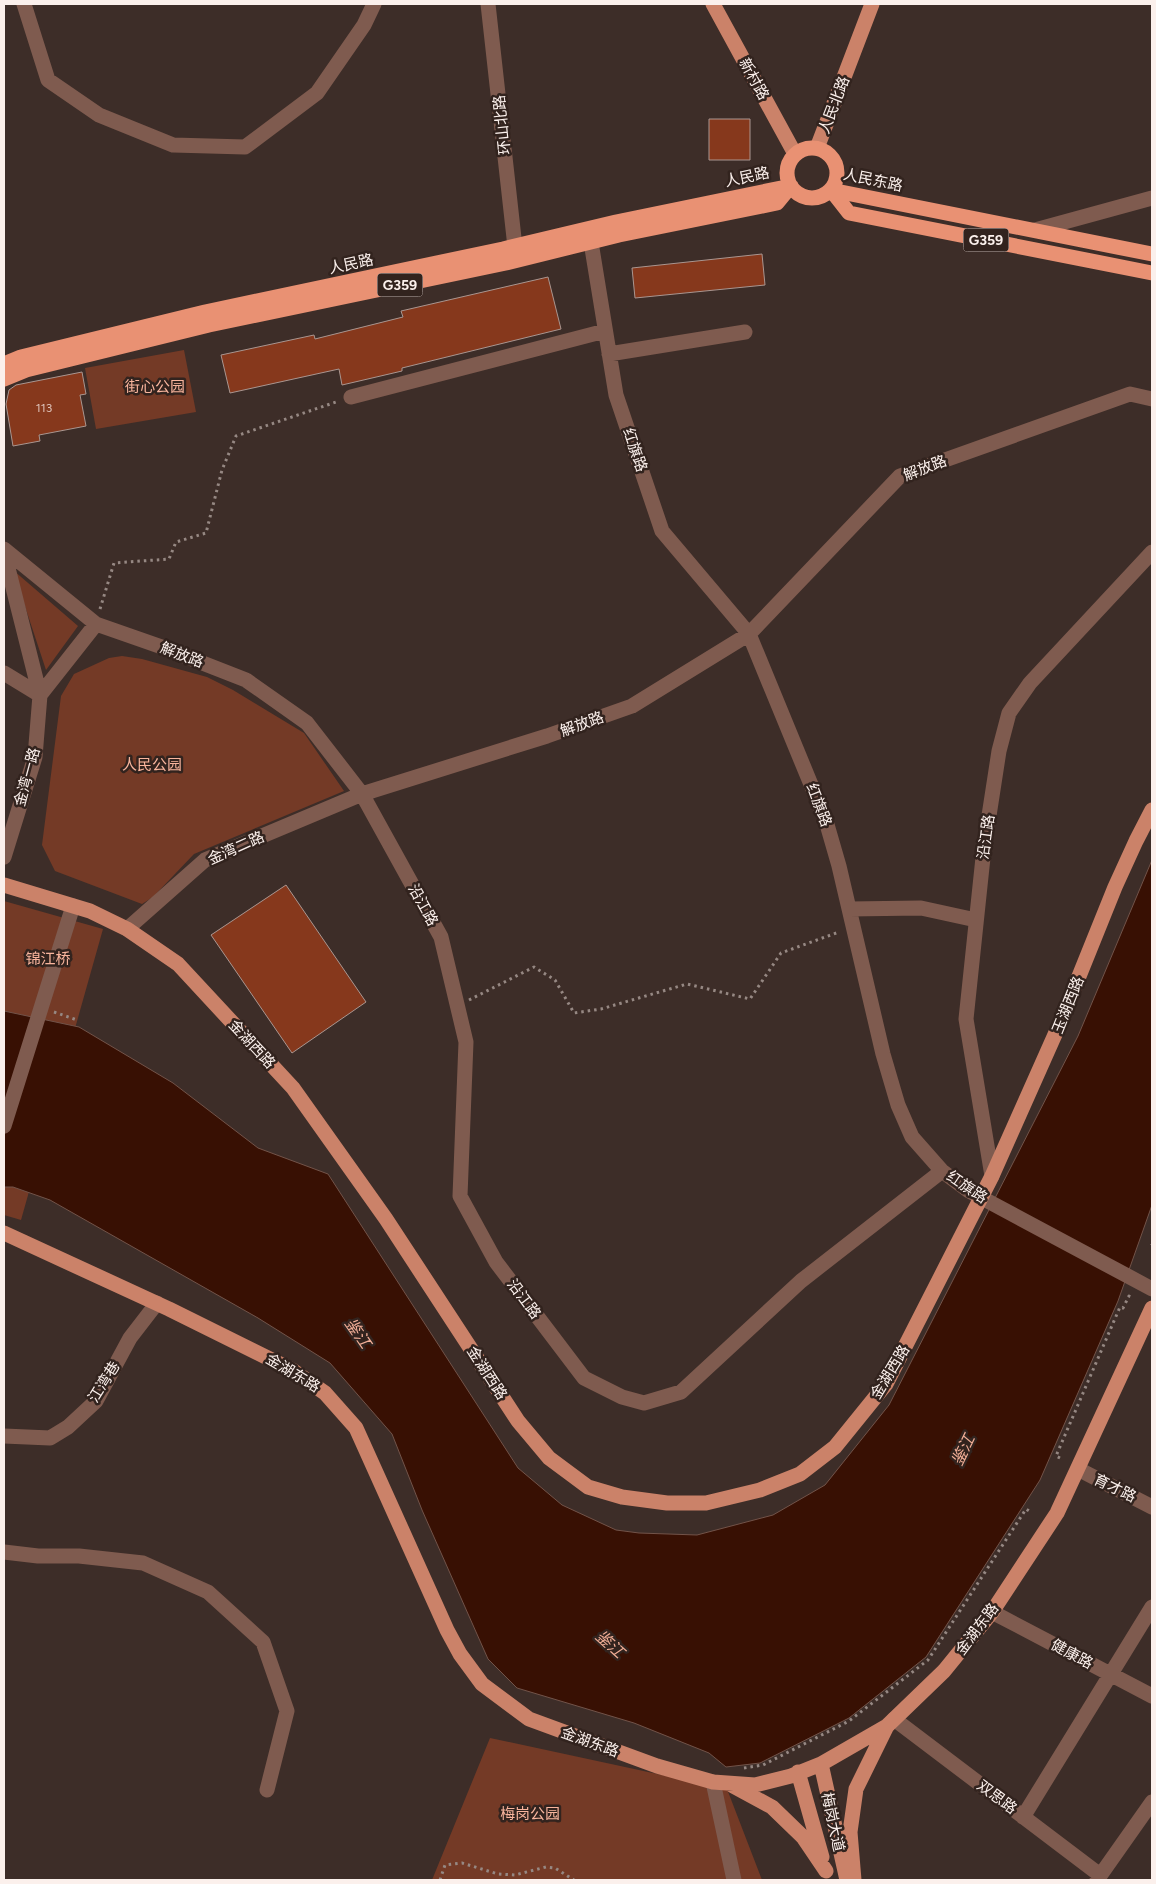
<svg xmlns="http://www.w3.org/2000/svg" width="1156" height="1884" viewBox="0 0 1156 1884" font-family="Figtree,'Noto Sans SC',sans-serif">
<style>
.green{fill:#743a26}
.water{fill:#381003;stroke:#725349}
.building{fill:#86381c;stroke:#aa9690}
.lines{fill:none;stroke-linecap:round;stroke-linejoin:round}
.path{stroke:#968883;stroke-width:3;stroke-dasharray:2.5 4;stroke-linecap:butt}
.minor{stroke:#7f5b4f;stroke-width:15}
.major{stroke:#cb8269;stroke-width:15}
.highway{stroke:#e99173;stroke-width:15}
.labels{text-anchor:middle;dominant-baseline:central;stroke-width:5;stroke-linejoin:round;paint-order:stroke}
.number-label{font-size:12px;fill:#dec2b8}
.shield{fill:#32231e;stroke:#bfb2ae;stroke-width:1}
.shield-label{font-size:14px;font-weight:bold;fill:#fbf0ec}
.street-label{font-size:15px;fill:#fbf0ec;stroke:#32231e}
.park-label{font-size:15px;fill:#f9b59d;stroke:#32231e}
.water-label{font-size:16px;font-style:italic;fill:#f3af97;stroke:#32231e}
</style>
<rect width="100%" height="100%" fill="#3d2d28"/>
<path class="green" d="M184,350L196,412L96,429L85,368Z
M13,570L78,626L46,670Z
M122,656L142,659L207,677L233,690L304,733L344,791L194,854L153,897L142,904L55,871L42,845L61,696L74,674L109,658Z
M4,901L103,929L21,1220L4,1215Z
M490,1738L727,1789L762,1880H432Z"/>
<path class="water" d="M1152,860V1205L1118,1301L1040,1480L926,1657L849,1718L760,1763L726,1767L709,1753L634,1723L517,1688L488,1659L422,1510L392,1434L330,1363L258,1318L50,1200L13,1187H4V1011L79,1027L173,1083L258,1148L328,1174L518,1468L562,1505L616,1530L639,1533L697,1535L773,1515L825,1485L889,1405L1078,1036Z"/>
<path class="building" d="M709,119H750V160H709Z
M762,254L765,285L635,298L632,268Z
M548,277L561,329L402,368V371L342,385L339,369L230,393L221,355L314,335L315,339L403,317L401,311Z
M82,372L86,394L80,395L86,426L39,435L40,441L13,446L6,404L9,390L16,385Z
M286,885L366,1002L292,1053L211,935Z"/>
<g class="lines">
<path class="path" d="M100,609L114,563L169,559L176,542L206,533L222,470L236,436L339,401
M469,1000L534,967L555,980L574,1013L601,1009L687,984L750,999L781,953L839,932
M54,1012L77,1020
M1152,1244V1245
M1060,1458L1056,1456L1120,1307L1123,1308L1129,1296L1132,1298
M744,1768L763,1765L849,1721L928,1660L1026,1509L1029,1511
M440,1880L445,1865L462,1863L498,1874L515,1875L546,1867L555,1868L574,1880"/>
<path class="minor" d="M24,4L48,80L99,115L173,145L245,147L317,93L364,25L374,4
M488,4L515,247
M589,230L616,395L662,531L749,634L826,821L839,866L883,1054L898,1105L912,1137L942,1171L969,1191L1152,1289
M1035,230L1152,198
M609,354L745,332
M351,397L605,331
M4,549L96,624L159,646L246,680L307,723L362,794L441,937L466,1042L460,1196L496,1262L584,1378L622,1397L644,1403L681,1392L801,1281L942,1171
M4,552L40,695L35,757L4,857
M4,673L40,695
M40,695L96,624
M849,909L921,908L976,920
M127,929L205,860L362,794L547,736L632,706L749,634L900,476L1130,394L1152,399
M4,1126L73,906
M992,1176L966,1019L984,848L999,751L1009,713L1030,683L1152,552
M4,1436L50,1438L68,1427L96,1401L130,1338L157,1303
M1078,1469L1152,1507
M4,1552L38,1556H79L143,1563L208,1592L263,1642L287,1711L267,1790
M992,1612L1152,1696
M894,1719L1100,1875
M713,1782L734,1880
M1023,1817L1152,1607
M1097,1880L1152,1802"/>
<path class="major" d="M713,4L795,154
M817,148L872,4
M4,885L90,911L127,929L178,964L293,1088L386,1219L518,1421L549,1458L588,1487L622,1497L667,1503H706L760,1490L800,1474L835,1447L886,1384L992,1176L1061,1021L1115,887L1136,841L1152,810
M4,1233L169,1309L292,1370L325,1393L356,1428L447,1630L460,1654L482,1684L529,1719L657,1766L713,1782L755,1785L791,1776L821,1764L887,1726L944,1671L992,1612L1057,1513L1152,1308
M821,1764L847,1880
M798,1772L822,1857
M733,1786L772,1807L803,1837L826,1871
M854,1880L850,1832L856,1789L887,1726"/>
<path class="highway" d="M787 173a25 25 0 1 1 50 0a25 25 0 1 1-50 0Z
M831,190L849,213L1152,273
M831,190L1152,254
M4,364L21,357L205,312L503,249L616,222L791,186
M4,379L26,370L209,325L506,263L619,235L777,203L791,186"/>
</g>
<g class="labels">
<g class="number-label">
<text x="44" y="408">113</text>
</g>
<g class="shield">
<rect x="963.5" y="228.5" width="45" height="23" rx="4"/>
<rect x="377.5" y="273.5" width="45" height="23" rx="4"/>
</g>
<g class="shield-label">
<text x="986" y="240">G359</text>
<text x="400" y="285">G359</text>
</g>
<g class="street-label">
<text transform="translate(754 79) rotate(61)">新村路</text>
<text transform="translate(834 105) rotate(-69)">人民北路</text>
<text transform="translate(502 125) rotate(-96)">环山北路</text>
<text transform="translate(747 177) rotate(-12)">人民路</text>
<text transform="translate(873 180) rotate(12)">人民东路</text>
<text transform="translate(351 264) rotate(-12)">人民路</text>
<text transform="translate(635 450) rotate(71)">红旗路</text>
<text transform="translate(925 468) rotate(-21)">解放路</text>
<text transform="translate(182 655) rotate(21)">解放路</text>
<text transform="translate(582 724) rotate(-20)">解放路</text>
<text transform="translate(27 777) rotate(-75)">金湾一路</text>
<text transform="translate(819 805) rotate(69)">红旗路</text>
<text transform="translate(986 837) rotate(-82)">沿江路</text>
<text transform="translate(236 848) rotate(-24)">金湾二路</text>
<text transform="translate(423 905) rotate(61)">沿江路</text>
<text transform="translate(1068 1005) rotate(-68)">玉湖西路</text>
<text transform="translate(252 1044) rotate(47)">金湖西路</text>
<text transform="translate(967 1187) rotate(34)">红旗路</text>
<text transform="translate(524 1299) rotate(53)">沿江路</text>
<text transform="translate(890 1372) rotate(-59)">金湖西路</text>
<text transform="translate(293 1373) rotate(31)">金湖东路</text>
<text transform="translate(487 1373) rotate(57)">金湖西路</text>
<text transform="translate(104 1382) rotate(-58)">江湾巷</text>
<text transform="translate(1115 1488) rotate(26)">育才路</text>
<text transform="translate(977 1629) rotate(-53)">金湖东路</text>
<text transform="translate(1072 1654) rotate(28)">健康路</text>
<text transform="translate(590 1742) rotate(20)">金湖东路</text>
<text transform="translate(997 1797) rotate(37)">双思路</text>
<text transform="translate(833 1822) rotate(78)">梅岗大道</text>
</g>
<g class="park-label">
<text x="155" y="387">街心公园</text>
<text x="152" y="765">人民公园</text>
<text x="48" y="959">锦江桥</text>
<text x="530" y="1814">梅岗公园</text>
</g>
<g class="water-label">
<text transform="translate(358 1333) rotate(55)">鉴江</text>
<text transform="translate(963 1450) rotate(-64)">鉴江</text>
<text transform="translate(610 1644) rotate(42)">鉴江</text>
</g>
</g>
<rect width="1156" height="1884" fill="none" stroke="#fbf0ec" stroke-width="10"/>
</svg>
